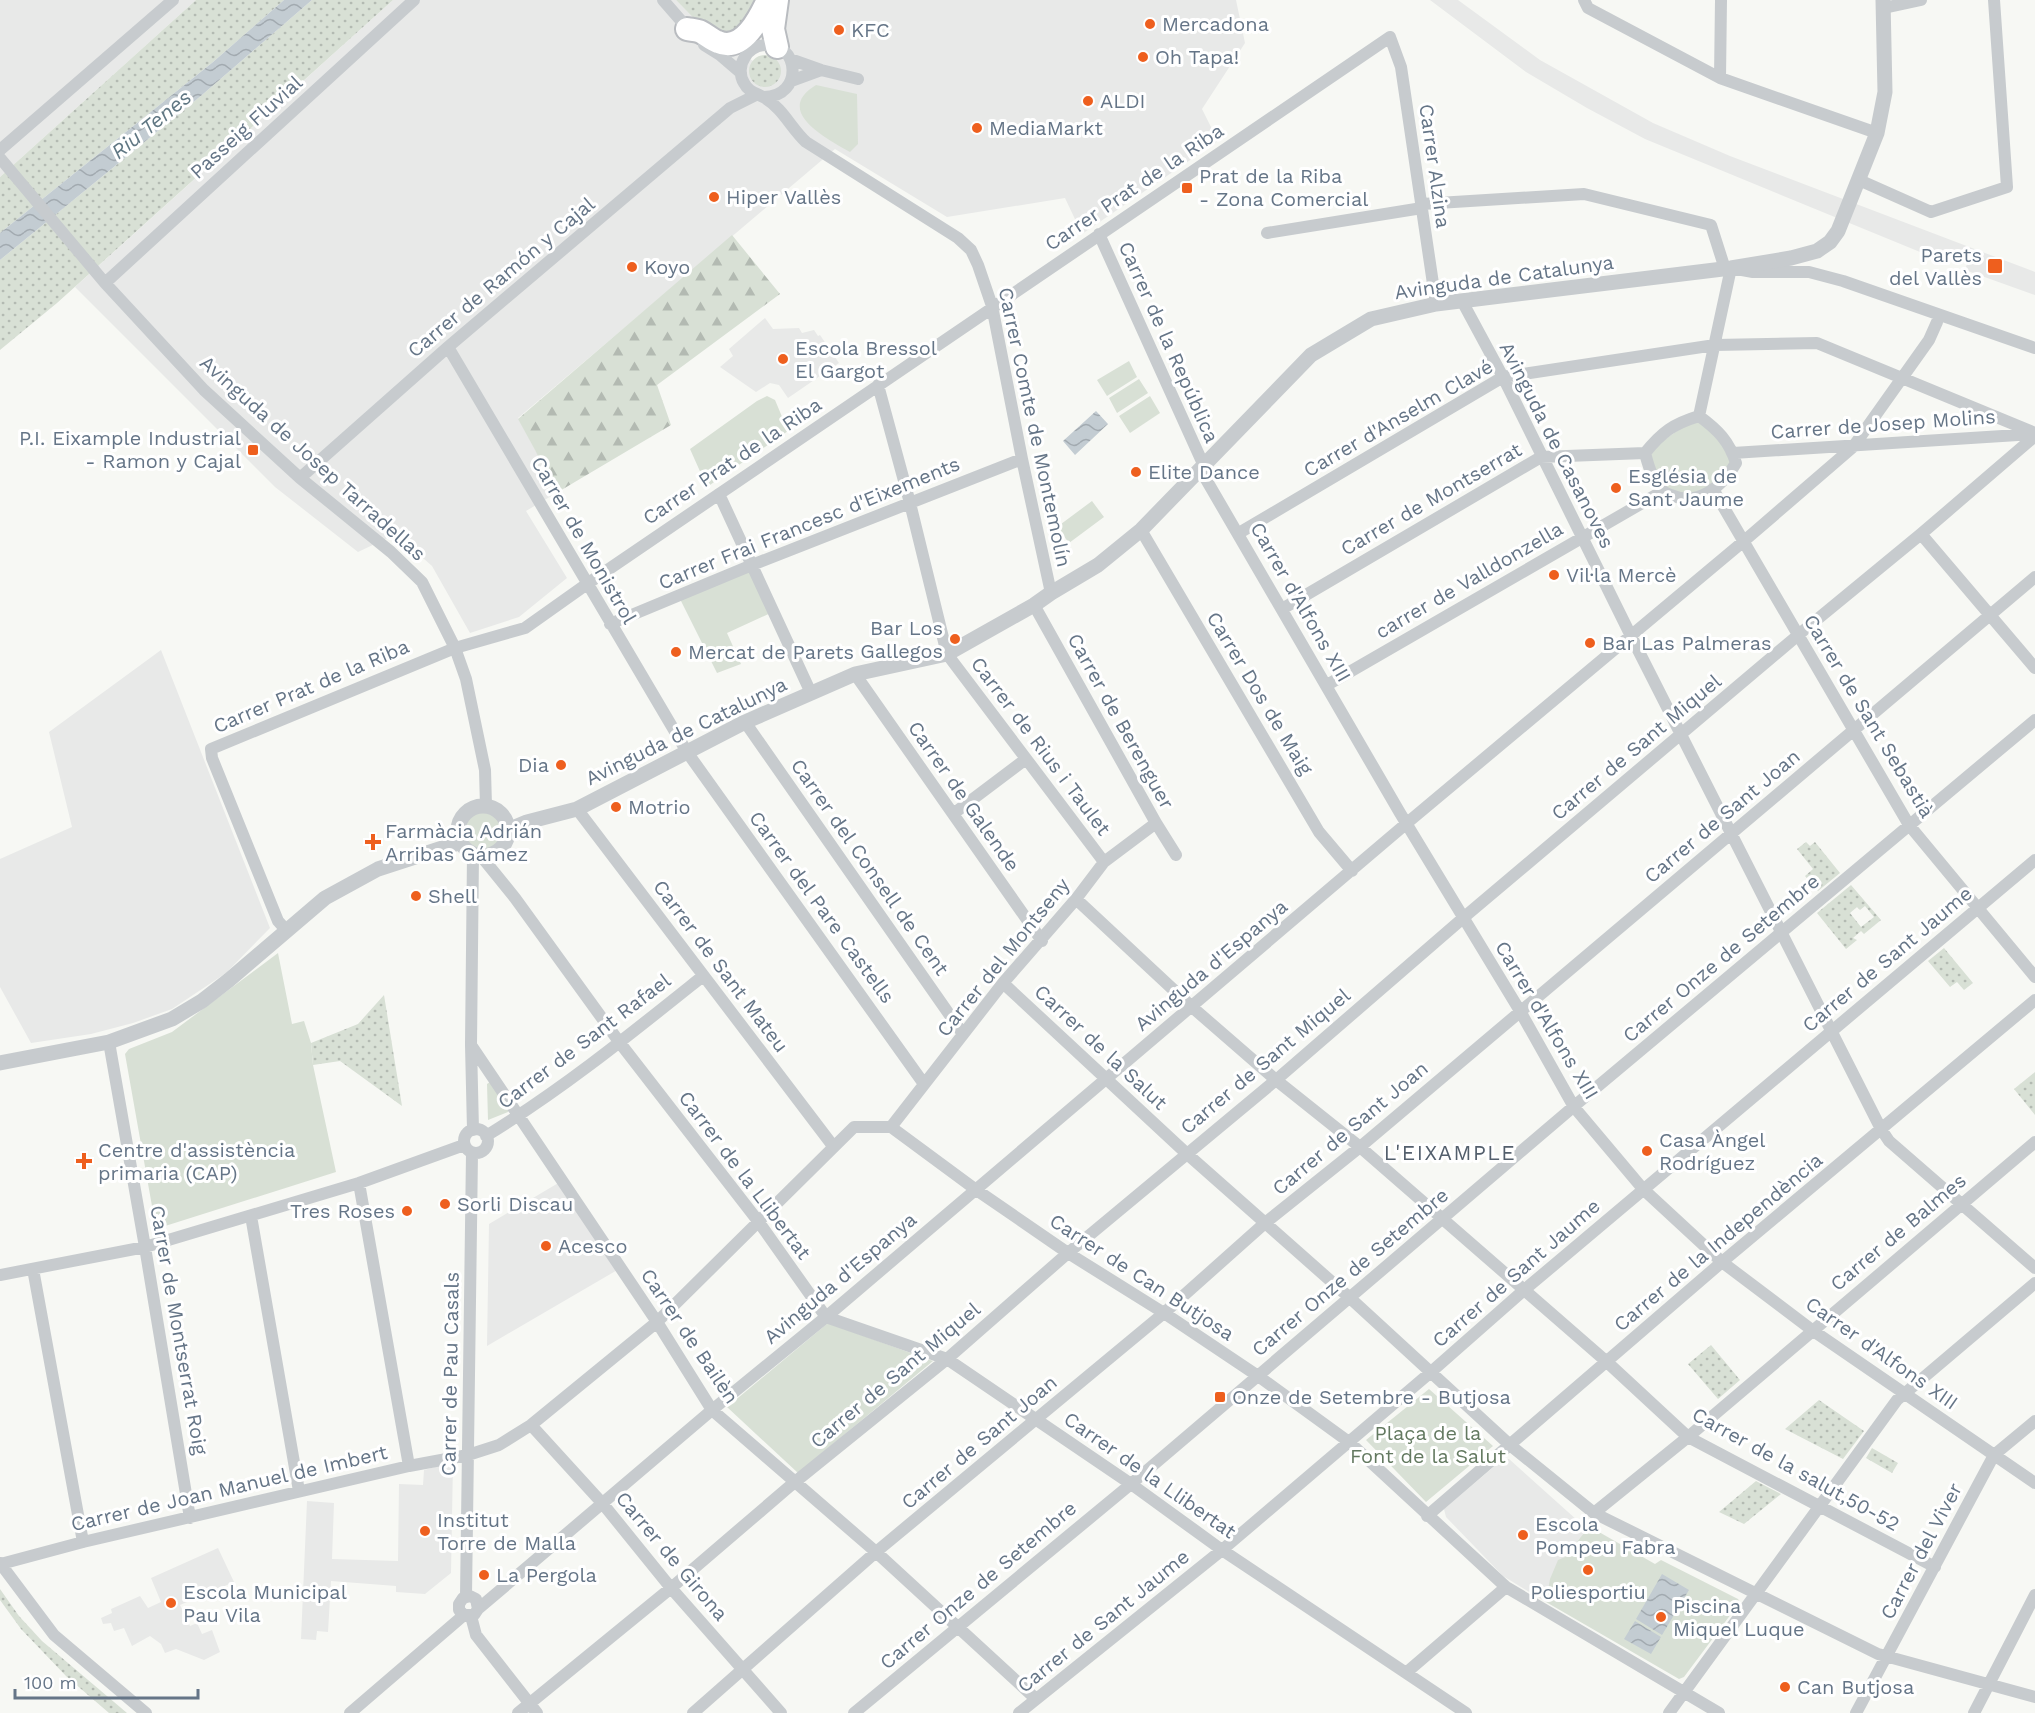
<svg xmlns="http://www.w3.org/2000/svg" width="2035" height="1713" viewBox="0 0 2035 1713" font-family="'Work Sans',sans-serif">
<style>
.built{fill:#e8e9e8}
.grass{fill:url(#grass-dots);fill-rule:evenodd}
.forest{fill:url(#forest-firs)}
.park{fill:#d8e0d5}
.water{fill:url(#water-waves)}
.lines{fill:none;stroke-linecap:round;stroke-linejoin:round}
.motorway-casing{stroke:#b9bcc0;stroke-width:26}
.minor{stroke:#c7cbce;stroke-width:12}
.tertiary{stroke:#c7cbce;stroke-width:15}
.motorway{stroke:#fff;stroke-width:22}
.poi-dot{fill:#ee5f1e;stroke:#fff;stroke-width:2}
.labels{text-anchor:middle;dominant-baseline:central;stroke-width:6;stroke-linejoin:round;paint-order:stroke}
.poi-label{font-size:20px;fill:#657587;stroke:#fff;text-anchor:start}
.street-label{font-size:20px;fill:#657587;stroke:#fff}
.park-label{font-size:20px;fill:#637960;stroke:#fff}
.water-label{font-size:21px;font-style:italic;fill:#607783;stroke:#fff}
.neighbourhood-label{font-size:21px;letter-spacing:1.5px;fill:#535f6c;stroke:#fff}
</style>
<defs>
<pattern id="grass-dots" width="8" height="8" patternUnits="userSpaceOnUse" patternTransform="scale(1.5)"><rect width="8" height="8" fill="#d8e0d5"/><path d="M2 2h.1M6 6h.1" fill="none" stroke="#b3bab2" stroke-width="1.8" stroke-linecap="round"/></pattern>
<pattern id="forest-firs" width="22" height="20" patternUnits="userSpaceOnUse" patternTransform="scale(1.5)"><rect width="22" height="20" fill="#d8e0d5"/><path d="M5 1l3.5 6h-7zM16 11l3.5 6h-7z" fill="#b3bab2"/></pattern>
<pattern id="water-waves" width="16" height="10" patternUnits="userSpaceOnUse" patternTransform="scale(1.5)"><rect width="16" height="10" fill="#c3ccd2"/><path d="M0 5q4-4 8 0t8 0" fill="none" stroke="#a2aab0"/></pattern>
</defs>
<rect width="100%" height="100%" fill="#f7f8f4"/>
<path class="built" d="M0,0H196L0,177Z
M393,0H676L714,39L764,67L781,0H1236L1245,43L1202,109L1218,141L1082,234L1065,198L947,217L835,149L518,418L558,492L526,511L567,578L519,617L470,633L432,566L396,534L358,552L275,487L75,287Z
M1430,0H1458L1540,60L1653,123L1730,156L2035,272V295L1965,270L1967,264L1945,256L1942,261L1645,139L1587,108L1526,72Z
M765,318L773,329L799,328L802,333L814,330L818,336L820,335L839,363L788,398L779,385L770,383L756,392L720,367L733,356L729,349Z
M161,650L270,928L226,973L172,1009L133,1023L91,1034L31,1043L0,987V859L72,827L49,732Z
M560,1182L619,1269L487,1346L489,1224Z
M1503,1459H1509L1587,1529L1565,1557L1547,1592L1546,1602L1503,1576L1446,1517L1444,1509Z
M453,1462L451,1573L425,1594L396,1592V1586L331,1581L328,1632L317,1631L316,1640L301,1639L307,1501L334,1503L332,1559L398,1561L399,1484L423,1485L424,1470Z
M218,1548L234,1582L180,1605L190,1626L197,1623L202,1634L212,1630L220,1652L204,1660L176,1649L165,1653L161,1644L150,1636L132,1646L124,1628L114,1631L111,1623L103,1624L101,1618L112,1613L111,1609L140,1596L148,1608L161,1602L151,1578Z"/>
<path class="grass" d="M196,0H284L213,62L0,233V177Z
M312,0H393L57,303L0,350V260L202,95Z
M676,0H755C746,30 743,29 714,39Z
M749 71a16 16 0 1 1 32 0a16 16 0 1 1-32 0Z
M1806,842L1810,846L1815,842L1840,873L1818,891L1805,876L1813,869L1797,849Z
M1851,885L1881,920L1864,934L1861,931L1853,938L1857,940L1846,949L1817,913ZM1865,906L1874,917L1861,927L1850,913L1857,907L1860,910Z
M1944,948L1973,983L1964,990L1957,982L1950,987L1928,961Z
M384,995L402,1106L340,1061L313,1065L311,1043L358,1024Z
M2035,1072V1115L2014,1089Z
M1711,1345L1740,1380L1718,1399L1688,1364Z
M1819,1400L1864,1431L1843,1459L1785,1429Z
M1872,1448L1898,1463L1892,1473L1866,1458Z
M1756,1481L1781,1494L1744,1524L1719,1512Z
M0,1589L19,1616L42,1641L127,1713H109L66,1676L21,1629L0,1600Z"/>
<path class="forest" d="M732,235L780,294L657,385L671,425L558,492L518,419Z"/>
<path class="park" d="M816,85L857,94L858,144L850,152C826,138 773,111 816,85Z
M1129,361L1137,377L1107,396L1097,380Z
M1139,379L1148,393L1117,413L1109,398Z
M767,396L775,400L788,431L707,487L690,449L757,401Z
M1150,396L1160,413L1130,433L1119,416Z
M1699,416L1736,463L1700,497L1663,491L1645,453Z
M1092,501L1104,517L1069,543L1057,527Z
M752,565L773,612L727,633L741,664L717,673L678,595Z
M465 831a19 19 0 1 1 38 0a19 19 0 1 1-38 0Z
M278,953L292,1024L304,1021L311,1043L313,1065L336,1172L162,1227L155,1223L125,1054L129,1049L172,1032Z
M490,1082L509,1110L508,1112L488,1120L487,1084Z
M828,1323L933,1361L798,1473L727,1407Z
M1429,1389L1493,1446L1426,1502L1366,1440Z
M1592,1528L1655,1564L1661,1560L1738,1599L1740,1602L1684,1677L1679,1679L1546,1602L1550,1579L1558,1560L1565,1557L1587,1529Z"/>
<path class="water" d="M284,0H312L202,95L0,260V233L213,62Z
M1096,411L1108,424L1075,455L1063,441Z
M1662,1574L1689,1590L1662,1635L1636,1619Z
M1635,1621L1661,1637L1651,1654L1624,1639Z"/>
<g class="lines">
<g class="motorway-casing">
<path id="motorway" d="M777,0L773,29L777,47
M687,29C692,30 697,30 701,32C707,35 712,40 718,42C743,53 760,17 768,0"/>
</g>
<path class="minor" d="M663,0L690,31
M1584,0L1588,8L1720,78L1877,133
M1884,8L1921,0
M704,45L720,55L741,73
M790,59L821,70L858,79
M1720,78L1721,0
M791,81L821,70
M764,97C804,97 800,41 764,45C756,46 749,50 745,57C740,64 739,75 744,83C749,93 757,93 765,98C783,109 791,128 806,142L958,238L971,250L978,265L992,306L1022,459L1051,593
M0,150L173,0
M0,158L105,283L204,390L300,478L391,552L422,582L455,648L466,679L485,770L486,806
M1859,180L1931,212L2007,187L1994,0
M1422,204L1584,194L1711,225L1725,269
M1267,233L1422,208
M1099,234L1204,466
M105,283L414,0
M1462,301L1503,377L1631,636L1881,1129L1889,1141L2035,1268
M448,347L687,752L924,1084
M878,385L910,503L947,654L1104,862
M1699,416L1731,268L1753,272H1809L1843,281L2035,348
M1699,416C1718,430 1729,441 1736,463C1723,486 1698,507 1671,495C1671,495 1663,492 1663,491C1653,483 1648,465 1645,453C1662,432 1673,424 1699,416Z
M1733,453L2034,434
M1200,469L1400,813L1520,1011L1574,1107L1643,1189L1722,1262L1812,1330L2035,1483
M300,478L448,347L730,108L756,95
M1713,489L1909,825L2035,977
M719,494L811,693
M1141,530L1319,832L1352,871
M1239,533L1503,377L1715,345L1817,343L2035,433
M1921,534L2035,668
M1034,605L1156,823L1176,855
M1282,609L1541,457L1645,453
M610,624L752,565L1022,459
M855,674L1042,941
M1327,685L1663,491
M745,722L963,1034
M577,809L833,1146
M953,814L1026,759
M473,854L471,1045L473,1130
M481,856L515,898L620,1043L758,1221L826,1317L947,1359L1131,1484L1222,1550L1466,1713
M1076,899L1192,1007L1276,1080L1360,1147L1607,1362L1688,1437L1935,1567
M287,931L278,921L212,758L211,749L455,648L525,628L587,584L1390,37L1401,67L1436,304
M1003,983L1186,1153L1350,1298L1510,1445L1594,1513L1878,1654L2035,1697
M109,1042L145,1247L190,1518
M471,1045L657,1322L712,1410L876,1552L1036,1699
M891,1127L1003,983L1076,899L1104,862L1156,823
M464 1141a12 12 0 1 1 24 0a12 12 0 1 1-24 0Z
M486,1136C563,1089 633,1032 703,976
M359,1183L409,1466
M251,1216L299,1491
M33,1269L83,1542
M0,1275L145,1247L359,1183L464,1145
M531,1425L603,1504L671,1588L781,1713
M1594,1513L1688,1437L2035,1142
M1427,1516L1722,1262L2035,1000
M0,1563L54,1635L146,1713
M1,1564L83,1542L409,1466L468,1455L499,1445L531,1425L657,1322L854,1127H891L975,1189L1068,1253L1164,1313L1258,1376L1349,1442L1506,1587L1719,1713
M466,1596L472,1153
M478,1609L476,1599L470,1596L463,1598L459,1604V1610L464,1615H474L478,1609L712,1410L826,1317L1407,823L1744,541L1853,447L1929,340L1937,322
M471,1616L476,1635L537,1713
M1407,1672L1506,1587
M350,1713L464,1615
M518,1713L671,1588L790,1486L947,1359L1068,1253L1276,1080L1469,913L1803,631L1921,534L2035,436
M693,1713L876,1552L1164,1313L1265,1223L1360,1147L2035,577
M854,1713L1131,1484L1579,1102L2035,720
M1019,1713L1222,1550L1431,1372L1523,1291L2035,860
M1669,1713L1897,1400L2035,1283
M1856,1713L1994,1455L2035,1421
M1974,1713L2035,1595"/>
<path class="tertiary" d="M458 831a25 25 0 1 1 50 0a25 25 0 1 1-50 0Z
M508,830L527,822L577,809L745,722L855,674L947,654L1034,605L1051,593L1098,565L1141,530L1311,355L1371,319L1436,304L1731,268L1791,258L1817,251L1830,242L1838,231L1877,133L1885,92L1883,0
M0,1063L109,1042L172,1019L202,1001L229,980L325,898L378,869L461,842"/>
<use href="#motorway" class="motorway"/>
</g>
<g class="poi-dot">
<circle cx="1150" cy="24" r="6"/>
<circle cx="839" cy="30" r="6"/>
<circle cx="1143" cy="57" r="6"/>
<circle cx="1088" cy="101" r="6"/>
<circle cx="977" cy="128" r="6"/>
<rect x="1181" y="182" width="12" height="12" rx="3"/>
<circle cx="714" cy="197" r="6"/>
<rect x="1987" y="258" width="16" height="16" rx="3"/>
<circle cx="632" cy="267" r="6"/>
<circle cx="783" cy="359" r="6"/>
<rect x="247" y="444" width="12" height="12" rx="3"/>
<circle cx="1136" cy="472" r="6"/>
<circle cx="1616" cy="488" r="6"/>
<circle cx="1554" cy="575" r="6"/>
<circle cx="955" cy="639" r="6"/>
<circle cx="1590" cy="643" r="6"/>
<circle cx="676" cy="652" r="6"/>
<circle cx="561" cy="765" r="6"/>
<circle cx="616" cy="807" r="6"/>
<path d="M370 833h6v6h6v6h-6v6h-6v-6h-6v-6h6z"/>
<circle cx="416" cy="896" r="6"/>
<circle cx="1647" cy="1151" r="6"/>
<path d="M81 1152h6v6h6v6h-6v6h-6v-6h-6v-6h6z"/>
<circle cx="445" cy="1204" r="6"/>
<circle cx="407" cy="1211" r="6"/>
<circle cx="546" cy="1246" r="6"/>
<rect x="1214" y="1391" width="12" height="12" rx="3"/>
<circle cx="425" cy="1531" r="6"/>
<circle cx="1523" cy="1535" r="6"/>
<circle cx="1588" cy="1570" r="6"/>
<circle cx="484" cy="1575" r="6"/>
<circle cx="171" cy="1603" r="6"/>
<circle cx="1661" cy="1617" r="6"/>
<circle cx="1785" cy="1687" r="6"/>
</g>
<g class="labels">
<g class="poi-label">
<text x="1162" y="24">Mercadona</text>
<text x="851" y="30">KFC</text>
<text x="1155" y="57">Oh Tapa!</text>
<text x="1100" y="101">ALDI</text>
<text x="989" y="128">MediaMarkt</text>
<text x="1199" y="176">Prat de la Riba<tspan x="1199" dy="23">- Zona Comercial</tspan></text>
<text x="726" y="197">Hiper Vallès</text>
<text x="1982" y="255" text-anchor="end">Parets<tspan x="1982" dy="23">del Vallès</tspan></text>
<text x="644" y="267">Koyo</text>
<text x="795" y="348">Escola Bressol<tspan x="795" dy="23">El Gargot</tspan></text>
<text x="241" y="438" text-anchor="end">P.I. Eixample Industrial<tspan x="241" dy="23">- Ramon y Cajal</tspan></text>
<text x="1148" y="472">Elite Dance</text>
<text x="1628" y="476">Església de<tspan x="1628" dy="23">Sant Jaume</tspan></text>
<text x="1566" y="575">Vil·la Mercè</text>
<text x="943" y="628" text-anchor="end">Bar Los<tspan x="943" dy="23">Gallegos</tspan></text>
<text x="1602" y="643">Bar Las Palmeras</text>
<text x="688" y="652">Mercat de Parets</text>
<text x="549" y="765" text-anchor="end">Dia</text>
<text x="628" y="807">Motrio</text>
<text x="385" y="831">Farmàcia Adrián<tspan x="385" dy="23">Arribas Gámez</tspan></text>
<text x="428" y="896">Shell</text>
<text x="1659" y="1140">Casa Àngel<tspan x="1659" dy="23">Rodríguez</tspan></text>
<text x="98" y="1150">Centre d'assistència<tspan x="98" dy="23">primaria (CAP)</tspan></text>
<text x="457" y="1204">Sorli Discau</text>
<text x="395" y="1211" text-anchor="end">Tres Roses</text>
<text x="558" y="1246">Acesco</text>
<text x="1232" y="1397">Onze de Setembre - Butjosa</text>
<text x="437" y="1520">Institut<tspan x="437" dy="23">Torre de Malla</tspan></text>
<text x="1535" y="1524">Escola<tspan x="1535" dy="23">Pompeu Fabra</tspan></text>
<text x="496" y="1575">La Pergola</text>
<text x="183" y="1592">Escola Municipal<tspan x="183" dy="23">Pau Vila</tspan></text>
<text x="1588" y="1592" text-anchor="middle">Poliesportiu</text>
<text x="1673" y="1606">Piscina<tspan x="1673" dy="23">Miquel Luque</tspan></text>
<text x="1797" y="1687">Can Butjosa</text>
</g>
<g class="street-label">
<text transform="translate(246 127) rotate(-42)">Passeig Fluvial</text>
<text transform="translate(1435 166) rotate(82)">Carrer Alzina</text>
<text transform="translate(1134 187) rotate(-34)">Carrer Prat de la Riba</text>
<text transform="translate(501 277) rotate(-40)">Carrer de Ramón y Cajal</text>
<text transform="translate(1504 277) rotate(-8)">Avinguda de Catalunya</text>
<text transform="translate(1169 342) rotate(66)">Carrer de la República</text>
<text transform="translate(1398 418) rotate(-30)">Carrer d'Anselm Clavé</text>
<text transform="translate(1883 424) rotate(-4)">Carrer de Josep Molins</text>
<text transform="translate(1035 427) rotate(78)">Carrer Comte de Montemolín</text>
<text transform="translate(1557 445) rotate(63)">Avinguda de Casanoves</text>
<text transform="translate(313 458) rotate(42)">Avinguda de Josep Tarradellas</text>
<text transform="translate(732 461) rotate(-34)">Carrer Prat de la Riba</text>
<text transform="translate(1431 499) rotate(-30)">Carrer de Montserrat</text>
<text transform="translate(809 523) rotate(-22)">Carrer Frai Francesc d'Eixements</text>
<text transform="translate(584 540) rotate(60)">Carrer de Monistrol</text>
<text transform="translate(1469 580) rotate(-30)">carrer de Valldonzella</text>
<text transform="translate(1301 602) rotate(60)">Carrer d'Alfons XIII</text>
<text transform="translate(311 686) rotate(-23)">Carrer Prat de la Riba</text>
<text transform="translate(1260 693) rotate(59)">Carrer Dos de Maig</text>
<text transform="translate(1869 716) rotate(59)">Carrer de Sant Sebastià</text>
<text transform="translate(1121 721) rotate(61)">Carrer de Berenguer</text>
<text transform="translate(686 731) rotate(-26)">Avinguda de Catalunya</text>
<text transform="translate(1041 746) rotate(53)">Carrer de Rius i Taulet</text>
<text transform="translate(1636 747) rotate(-40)">Carrer de Sant Miquel</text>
<text transform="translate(964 796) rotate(55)">Carrer de Galende</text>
<text transform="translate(1722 816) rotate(-40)">Carrer de Sant Joan</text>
<text transform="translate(870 867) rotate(55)">Carrer del Consell de Cent</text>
<text transform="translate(822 907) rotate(54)">Carrer del Pare Castells</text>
<text transform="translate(1003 957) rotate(-51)">Carrer del Montseny</text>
<text transform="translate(1721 958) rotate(-40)">Carrer Onze de Setembre</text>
<text transform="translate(1887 959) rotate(-40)">Carrer de Sant Jaume</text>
<text transform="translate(1211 965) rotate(-40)">Avinguda d'Espanya</text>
<text transform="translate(721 966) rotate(53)">Carrer de Sant Mateu</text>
<text transform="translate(1547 1020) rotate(59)">Carrer d'Alfons XIII</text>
<text transform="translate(584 1041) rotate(-37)">Carrer de Sant Rafael</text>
<text transform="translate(1101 1047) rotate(43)">Carrer de la Salut</text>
<text transform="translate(1265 1061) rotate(-40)">Carrer de Sant Miquel</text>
<text transform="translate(1350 1128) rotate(-40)">Carrer de Sant Joan</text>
<text transform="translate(745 1175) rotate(53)">Carrer de la Llibertat</text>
<text transform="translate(1898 1232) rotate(-40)">Carrer de Balmes</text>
<text transform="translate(1718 1242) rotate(-40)">Carrer de la Independència</text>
<text transform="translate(1350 1272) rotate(-40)">Carrer Onze de Setembre</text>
<text transform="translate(1516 1273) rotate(-41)">Carrer de Sant Jaume</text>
<text transform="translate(1142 1277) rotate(33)">Carrer de Can Butjosa</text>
<text transform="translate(840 1278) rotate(-40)">Avinguda d'Espanya</text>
<text transform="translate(179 1330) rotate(80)">Carrer de Montserrat Roig</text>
<text transform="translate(690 1336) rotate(56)">Carrer de Bailèn</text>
<text transform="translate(1882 1353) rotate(35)">Carrer d'Alfons XIII</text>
<text transform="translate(450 1374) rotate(-89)">Carrer de Pau Casals</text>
<text transform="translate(895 1375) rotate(-40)">Carrer de Sant Miquel</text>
<text transform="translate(979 1442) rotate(-40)">Carrer de Sant Joan</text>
<text transform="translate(1796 1469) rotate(29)">Carrer de la salut,50-52</text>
<text transform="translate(1150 1475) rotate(35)">Carrer de la Llibertat</text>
<text transform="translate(229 1488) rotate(-13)">Carrer de Joan Manuel de Imbert</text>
<text transform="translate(1921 1551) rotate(-62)">Carrer del Viver</text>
<text transform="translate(672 1556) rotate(50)">Carrer de Girona</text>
<text transform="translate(978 1585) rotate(-40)">Carrer Onze de Setembre</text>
<text transform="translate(1103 1621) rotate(-39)">Carrer de Sant Jaume</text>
</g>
<g class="park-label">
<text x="1428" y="1433">Plaça de la<tspan x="1428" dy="23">Font de la Salut</tspan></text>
</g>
<g class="water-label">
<text transform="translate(151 124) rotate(-39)">Riu Tenes</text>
</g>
<g class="neighbourhood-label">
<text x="1450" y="1152">L'EIXAMPLE</text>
</g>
</g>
<path d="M15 1689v9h183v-9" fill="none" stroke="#657587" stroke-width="3"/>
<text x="24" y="1689" font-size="18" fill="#657587" stroke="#ffffff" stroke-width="4.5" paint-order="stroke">100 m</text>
</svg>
